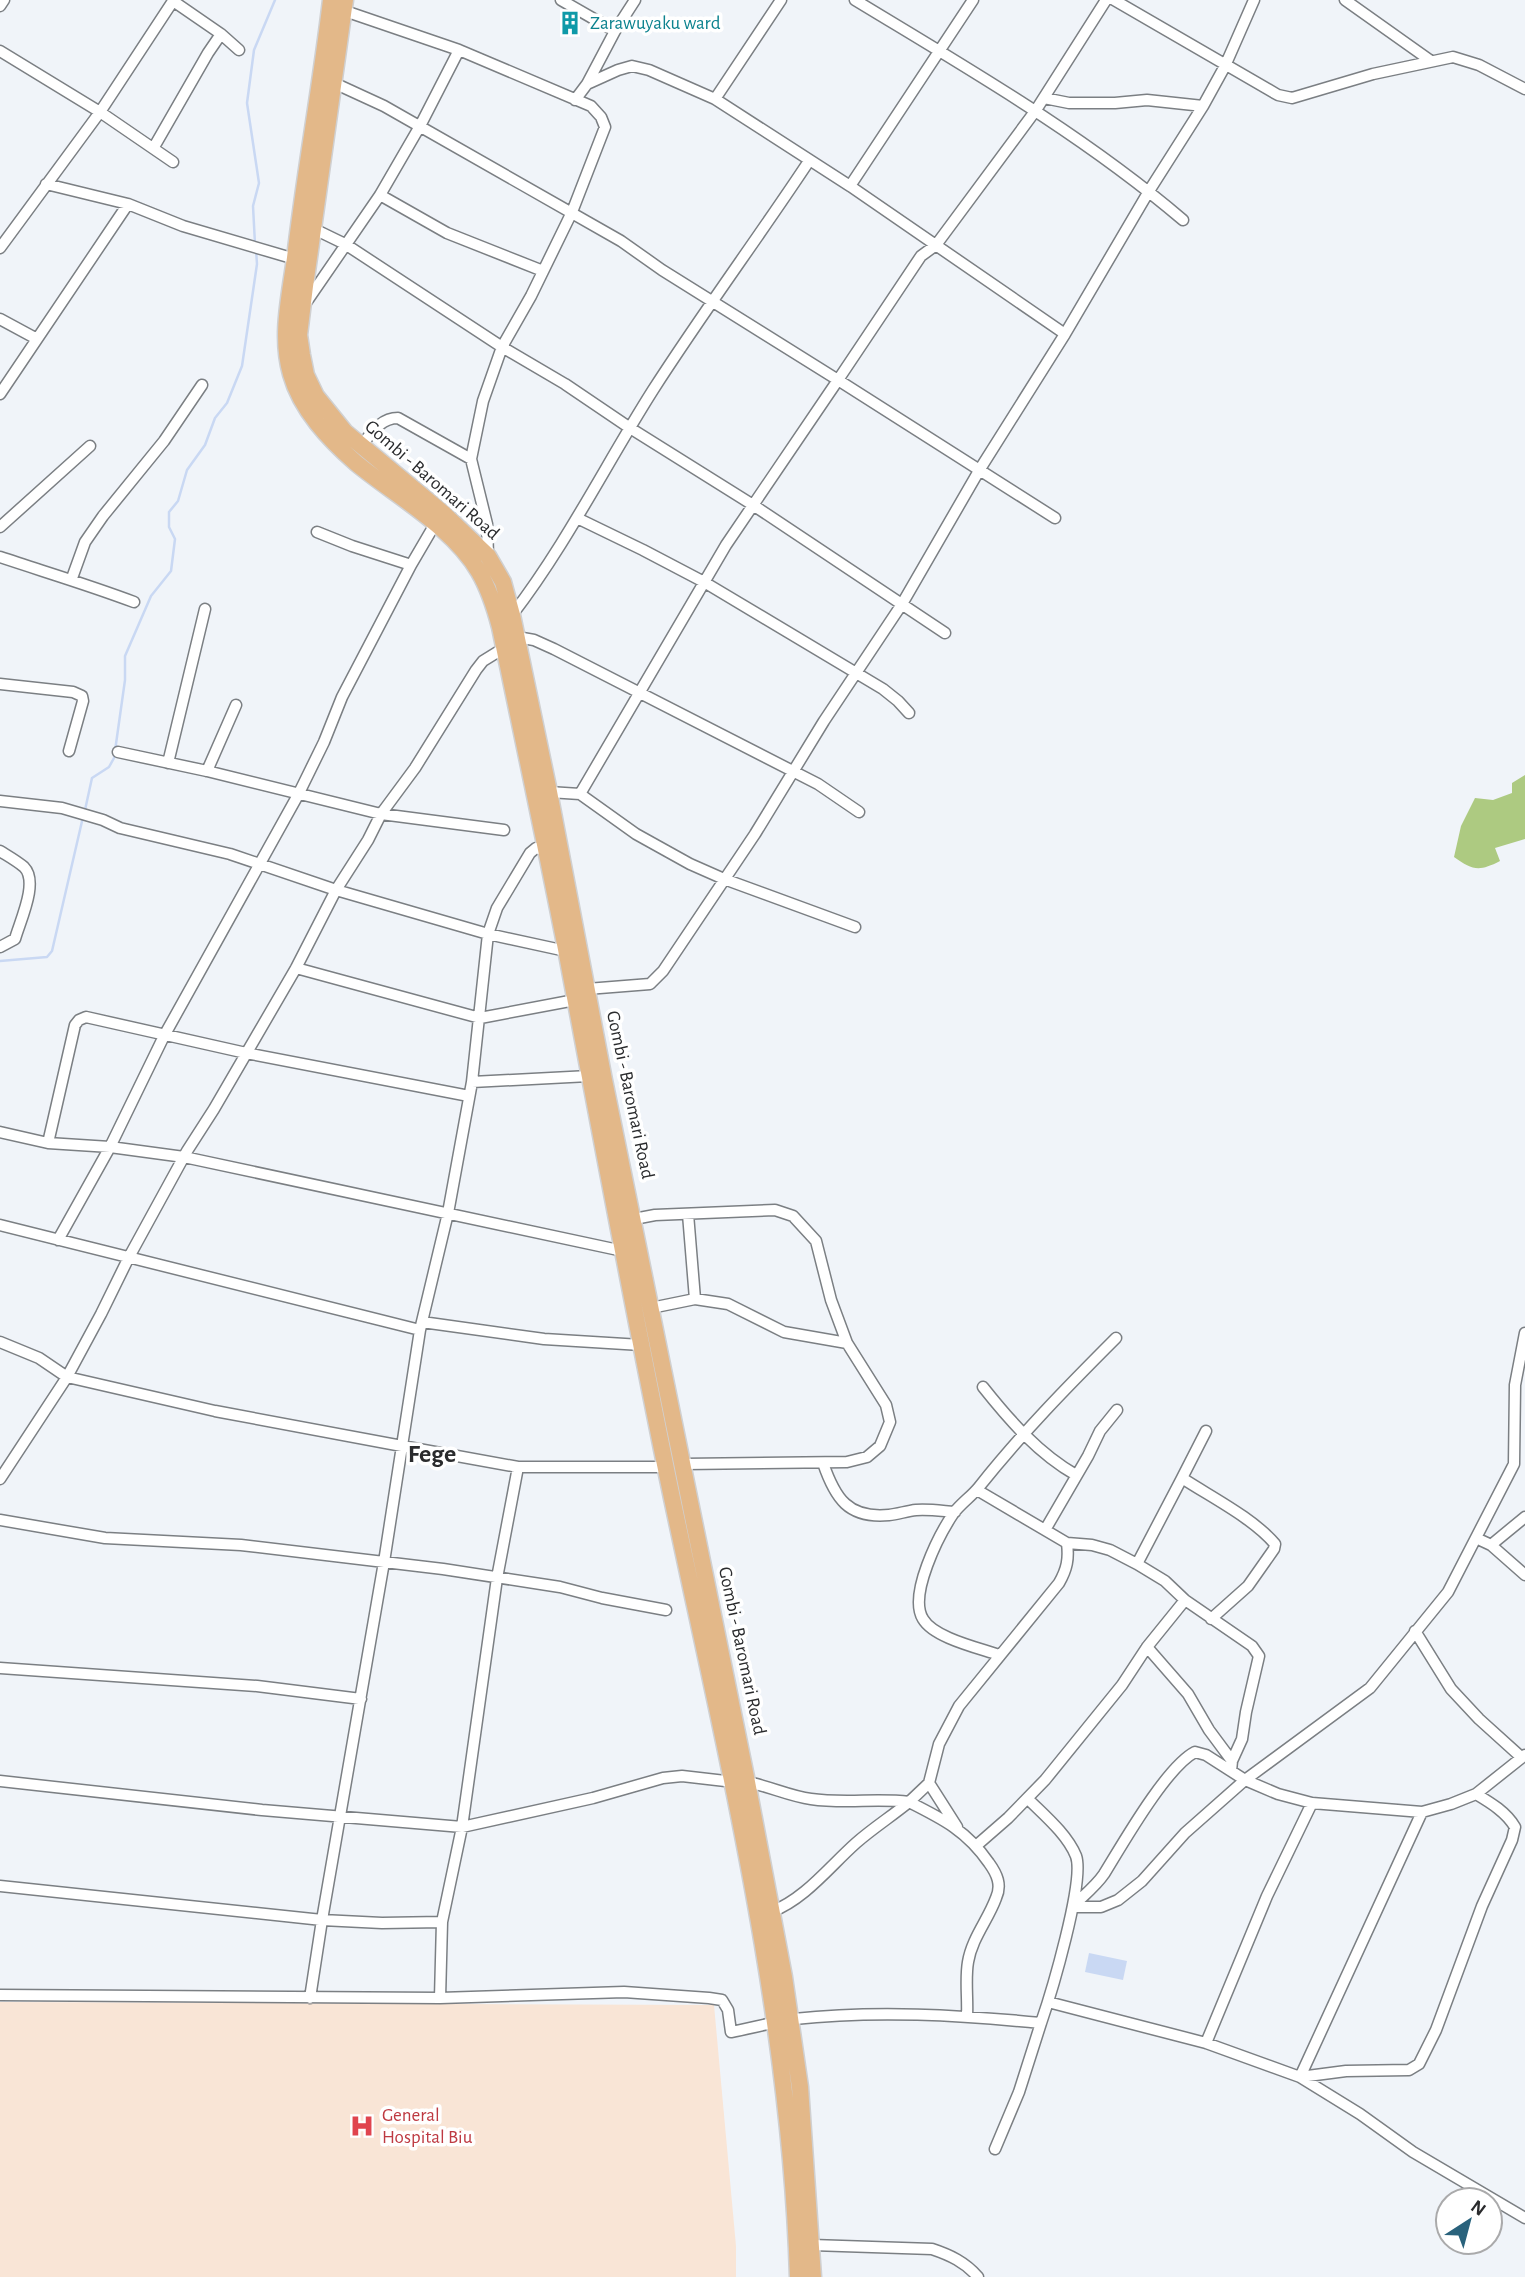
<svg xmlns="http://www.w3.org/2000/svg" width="1525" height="2277" viewBox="0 0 1525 2277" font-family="'Alegreya Sans',sans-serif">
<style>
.medical{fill:#f9e5d6}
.forest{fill:#adca81}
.water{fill:#c9d8f3}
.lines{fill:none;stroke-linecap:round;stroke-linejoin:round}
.stream{stroke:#c9d8f3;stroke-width:2.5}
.street-casing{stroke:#7b7f83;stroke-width:13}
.primary-casing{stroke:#d0d0d1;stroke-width:19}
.street{stroke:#fff;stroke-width:10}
.primary{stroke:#e3b889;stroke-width:16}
.labels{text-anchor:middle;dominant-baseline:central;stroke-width:7;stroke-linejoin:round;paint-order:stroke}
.culture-label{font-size:19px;fill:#0d838f;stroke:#fff;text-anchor:start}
.street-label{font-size:19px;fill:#2a2b2d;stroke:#fff}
.health-label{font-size:19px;fill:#be3a42;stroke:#fff;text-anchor:start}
.district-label{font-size:26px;font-weight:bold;fill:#2a2b2d;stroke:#fff}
</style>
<rect width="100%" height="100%" fill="#f0f4f9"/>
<path class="medical" d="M0,2002L714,2005L736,2246V2277H0Z"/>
<path class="forest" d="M1525,775V839L1495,848L1500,861C1479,872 1472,870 1454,857L1461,826L1475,798L1493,800L1512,793V783Z"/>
<path class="water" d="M1089,1953L1127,1961L1123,1980L1085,1972Z"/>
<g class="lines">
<path class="stream" d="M255,244L253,206L259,183L247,103L254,50L275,0
M85,810L92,778L109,767L114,758L125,680V656L151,596L171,571L175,539L169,527V512L178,501L187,470L205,445L215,418L227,403L242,366L257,264L256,250
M0,961L47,957L52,951L83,817"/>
<g class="street-casing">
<path id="street" d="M561,0L615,31
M855,0C967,68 1082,134 1183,220
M1114,0L1278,95L1292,98L1373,74L1453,57L1479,65L1525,89
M1345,0L1431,61
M0,6L4,0
M342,10L459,50L591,106L601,117L605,127L572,212L531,296L502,347L483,401L471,459L487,524L488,556
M0,51L100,112L173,162
M334,83L384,106L621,241L662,270L838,380L921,256L936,245L1036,110L1106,0
M587,84L615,31L635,0
M1044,98L1069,103H1115L1147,100L1203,106
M715,99L781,0
M575,100L587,84L618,70L632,66L649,70L715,99L850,186L1065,334
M154,147L208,53L221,34
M46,184L128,204L183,226L295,259
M850,186L973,0
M380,195L447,233L543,271
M312,228L345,244L502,347L565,384L630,428L753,505L945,633
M0,248L100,112L173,1L221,34L239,50
M305,304L380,195L420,126L459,50
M0,319L37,339
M0,394L128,204
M360,447C371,434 380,418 398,418L471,459
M577,518L643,550L704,582L883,689L898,701L909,713
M0,527L90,446
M317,532L352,546L411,565
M0,557C45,572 89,585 134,602
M72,578L85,542L103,516L164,441L202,385
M512,615C566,545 606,464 653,390C703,312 758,238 809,161
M517,637L534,640L554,649L818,784L859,812
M0,684L73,692L82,696L83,701L69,751
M118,752L207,771L381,814L504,830
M168,763L205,609
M207,771L236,705
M549,792L580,794L636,834L690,864L724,879L855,927
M580,794L726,545L838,380L1055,518
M0,801L62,808L103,820L120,828L230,854L336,890L488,934L566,951
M0,851C8,856 17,861 24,867C39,882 20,921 15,939L0,947
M296,968L480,1018L575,1000
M587,989L650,984L663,971L755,834L824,721L902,604L980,469L1065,334L1149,191L1203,106L1225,66L1254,0
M472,1082L589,1076
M0,1132L48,1143L110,1147L184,1157L623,1251
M48,1143L75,1025L79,1020L86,1017L246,1053L469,1096
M688,1214L695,1299
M634,1219L655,1215L775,1210L793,1216L816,1241L831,1300L847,1343L886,1405L890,1422L880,1446L867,1457L847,1462L684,1464
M0,1225L420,1330
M58,1240L110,1147L164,1036L298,795L324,742L342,697L411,565L435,524
M651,1308L695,1299L728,1304L784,1332L847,1343
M422,1322L544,1339L641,1345
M0,1342L39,1358L67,1377L215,1411L402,1446L518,1467H666
M983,1387C1010,1421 1039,1454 1076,1475
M823,1463C835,1498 848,1519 889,1515C898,1514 907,1511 916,1510C929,1509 942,1511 955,1512
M1182,1478L1206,1431
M0,1479L67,1377L101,1314L129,1257L187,1151L214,1109L296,968L336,890L368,840L381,814L415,768L476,670L483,661L504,648
M977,1490L1067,1543L1092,1545L1110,1550L1137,1564L1165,1581L1185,1600L1252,1646L1259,1656L1246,1712L1242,1739L1232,1761L1231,1771
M0,1520L105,1538L241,1545L443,1569L560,1587L602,1598L666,1610
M1045,1530L1088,1456L1100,1431L1117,1410
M1476,1538L1491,1545L1525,1517
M1491,1545L1525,1575
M1137,1564L1182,1478C1211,1497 1253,1518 1275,1544L1274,1549L1248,1586L1211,1619
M1415,1631L1451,1689L1479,1719L1521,1757
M1147,1647L1188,1694L1209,1730L1232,1761
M999,1655C979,1648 934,1638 923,1619C908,1595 939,1535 953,1514C960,1504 971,1497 979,1487C1021,1434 1068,1386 1116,1338
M0,1668L257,1686L361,1699
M0,1781L262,1810L462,1827L593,1798L663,1778L682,1776L734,1782
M747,1782C769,1786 789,1796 811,1799C844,1804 876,1798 909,1802L929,1783L939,1744L959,1706L1059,1583C1067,1569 1069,1559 1067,1543
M929,1783L957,1827
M1422,1812L1300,2077L1360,2114L1413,2152L1525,2218
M977,1845L1008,1818L1045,1780L1122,1685L1147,1647L1185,1600
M0,1886L322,1920L384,1562L420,1330L448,1213L472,1082L488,934L497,908L530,853L536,848L550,851
M1073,1906C1083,1896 1096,1886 1104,1874C1122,1845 1166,1767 1195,1752L1206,1755L1245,1780L1278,1794L1312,1803L1422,1812L1451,1804L1476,1794L1525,1755
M1073,1907H1101L1118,1900L1142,1881L1185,1833L1245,1780L1370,1688L1448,1592L1514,1464L1515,1385L1525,1333
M771,1912C805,1899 829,1867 856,1843C873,1828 892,1816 909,1802C943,1819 967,1831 989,1863C997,1874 1002,1885 996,1898C988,1920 972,1938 968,1962C965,1979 968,1999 967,2016
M442,1922L462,1827L497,1578L518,1467
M0,1995L440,1998L624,1992L709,1998L722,2000L728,2010L731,2032C752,2028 773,2022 794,2019C876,2010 959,2015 1041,2023C1051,1994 1085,1881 1076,1856C1067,1834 1044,1815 1028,1799
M310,1998L322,1920L382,1923L442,1922L440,1998
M1048,2002L1206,2043L1300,2077L1346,2071L1409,2070L1419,2064L1436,2030L1482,1906L1512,1840L1515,1827C1506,1812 1491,1803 1476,1794
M1206,2043L1267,1896L1312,1803
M995,2149L1019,2092L1041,2023
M812,2245L932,2249C950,2255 965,2262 978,2277"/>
</g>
<g class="primary-casing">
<path id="primary" d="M331,0C321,86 305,172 295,258C290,296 280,336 291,374C301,410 329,439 356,463C396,496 453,527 479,572C489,589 495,608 500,627C522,734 545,841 566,949C599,1126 632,1303 668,1479C723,1743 790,2006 798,2277
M345,0L305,286L299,335L302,355L306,375L316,396L345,432L444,514L488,556L503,582L512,615L549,792L604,1080L747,1782L784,1977L800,2087L813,2277"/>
</g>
<use href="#street" class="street"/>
<use href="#primary" class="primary"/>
</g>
<defs>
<g id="building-bare" transform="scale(1.89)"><path d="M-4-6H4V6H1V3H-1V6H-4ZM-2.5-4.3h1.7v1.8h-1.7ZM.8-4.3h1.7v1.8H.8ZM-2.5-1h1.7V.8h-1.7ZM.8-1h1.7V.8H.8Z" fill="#0f9aa8" stroke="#fff" stroke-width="2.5" paint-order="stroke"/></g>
<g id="hospital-bare" transform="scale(1.89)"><path d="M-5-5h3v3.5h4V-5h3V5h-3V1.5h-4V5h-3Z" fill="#e0444e" stroke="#fff" stroke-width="2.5" paint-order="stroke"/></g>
</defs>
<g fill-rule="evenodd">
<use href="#building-bare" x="570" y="23"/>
<use href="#hospital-bare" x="362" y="2126"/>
</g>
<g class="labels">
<g class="culture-label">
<text x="590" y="23">Zarawuyaku ward</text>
</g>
<g class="street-label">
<text transform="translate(432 480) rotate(41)">Gombi - Baromari Road</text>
<text transform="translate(630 1095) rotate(78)">Gombi - Baromari Road</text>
<text transform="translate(742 1651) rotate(78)">Gombi - Baromari Road</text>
</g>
<g class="health-label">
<text x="382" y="2115">General<tspan x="382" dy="22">Hospital Biu</tspan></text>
</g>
<g class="district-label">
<text x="432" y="1454">Fege</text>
</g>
</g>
<g transform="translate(1469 2221) rotate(36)"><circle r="33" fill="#ffffff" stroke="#aaaaab" stroke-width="2"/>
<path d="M0-5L12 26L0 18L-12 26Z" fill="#29627c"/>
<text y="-10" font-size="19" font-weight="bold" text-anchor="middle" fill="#2a2b2d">N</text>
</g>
</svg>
